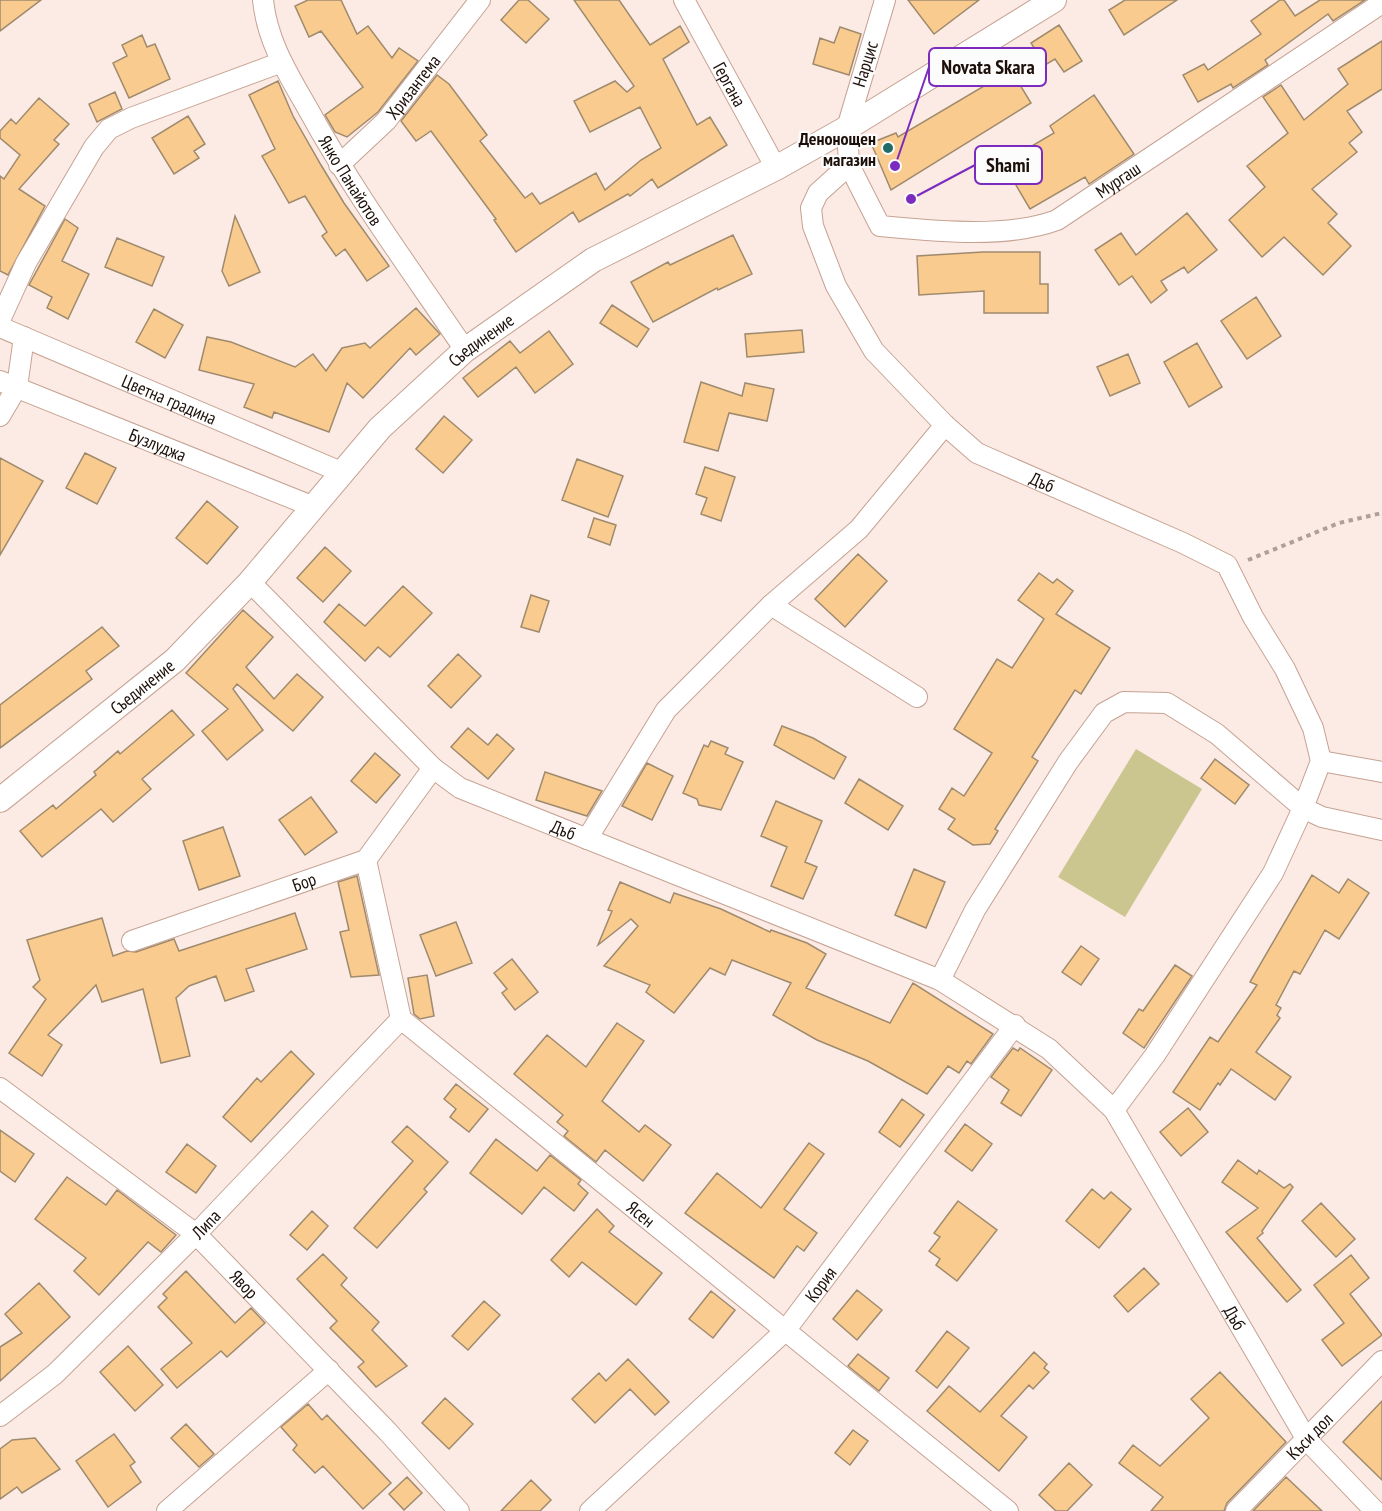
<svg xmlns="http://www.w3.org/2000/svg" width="1382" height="1511" viewBox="0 0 1382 1511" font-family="'PT Sans Narrow',sans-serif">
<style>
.green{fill:#cbc68f}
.building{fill:#f9cb8e;stroke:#a08a6d;stroke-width:1.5}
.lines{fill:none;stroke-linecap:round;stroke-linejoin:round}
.minor-casing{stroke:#c6a292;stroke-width:22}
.tertiary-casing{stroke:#c6a292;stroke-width:26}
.path{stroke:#ae9f98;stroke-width:4;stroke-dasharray:4.5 4.5;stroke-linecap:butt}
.minor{stroke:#fff;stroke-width:20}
.tertiary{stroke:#fff;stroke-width:24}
.poi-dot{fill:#216c67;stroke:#fcfcfc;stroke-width:2}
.labels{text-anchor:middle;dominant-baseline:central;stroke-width:4.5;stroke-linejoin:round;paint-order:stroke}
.street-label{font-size:18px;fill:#1c0f09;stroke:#fcfcfc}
.poi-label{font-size:18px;font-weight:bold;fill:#1c0f09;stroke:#fcfcfc;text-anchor:end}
.leader{fill:none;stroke:#7b2cbf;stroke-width:2}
.callout-dot{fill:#7b2cbf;stroke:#fcfcfc;stroke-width:2}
.callout{fill:#fcfcfc;stroke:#7b2cbf;stroke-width:2}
.callout-label{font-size:20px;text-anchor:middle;font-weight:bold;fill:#1c0f09}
</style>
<rect width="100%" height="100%" fill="#fbebe4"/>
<path class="green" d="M1136,749L1202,789L1125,917L1058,877Z"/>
<path class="building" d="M0,0H41L0,31Z
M308,0H341L357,34L368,26L392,58L399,48L418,61L378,112L347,137L335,132L325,115L363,87L321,31L309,37L295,6Z
M519,0H528L549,19L526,43L501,20Z
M574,0H619L650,45L680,26L689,42L663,59L697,125L710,117L727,145L658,188L652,179L630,196L628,194L579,222L573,212L516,252L494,220L496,219L431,131L416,141L401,121L437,75L449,84L487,135L480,141L525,198L532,193L540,204L596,173L605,190L641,160L661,148L640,107L590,132L574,101L615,81L627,92L634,86Z
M908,0H979L934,34Z
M1125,0H1177L1124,35L1109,10Z
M1280,0H1284L1295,16L1320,0H1365L1333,21L1328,14L1265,60L1268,65L1233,88L1231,84L1198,102L1183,75L1204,64L1208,70L1261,34L1251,21Z
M1059,25L1082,61L1064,72L1055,59L1045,65L1031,43Z
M840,27L861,34L849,75L813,64L820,38L834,43Z
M142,35L147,47L155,44L170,79L129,98L113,63L127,56L122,45Z
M1382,41V89L1347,111L1362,132L1349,143L1357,152L1312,189L1337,214L1328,223L1351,246L1323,275L1284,237L1262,257L1229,220L1265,187L1247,166L1288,133L1263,97L1281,85L1304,120L1348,84L1338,69Z
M1011,70L1031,103L891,190L871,143L896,133L898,137Z
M278,81L293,116L321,165L344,203L389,266L367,281L345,249L336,256L322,236L327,232L305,196L289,203L262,156L275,149L249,95Z
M115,92L122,109L97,122L89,104Z
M1094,95L1134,154L1089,184L1085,177L1030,209L1003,163L1054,133L1050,126Z
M39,98L69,124L54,140L59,144L19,189L45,206L8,275L0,271V176L4,179L20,155L0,138V131L11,119L16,124Z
M188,116L205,144L194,151L199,158L174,174L152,138Z
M1187,213L1217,250L1188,273L1184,267L1161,281L1167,290L1151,303L1132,276L1119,285L1095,250L1121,233L1136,255Z
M235,216L260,272L229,286L222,271Z
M65,219L78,228L62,261L89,274L68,319L47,308L52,297L29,285Z
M733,235L752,274L718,290L717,288L653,322L631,282L668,262L670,265Z
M117,238L164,257L152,286L105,267Z
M983,252H1040V284H1048V313H984V291L919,295L917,256Z
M1256,297L1281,336L1247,359L1221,321Z
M612,305L649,329L637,347L600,323Z
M416,308L440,334L416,355L410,348L363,398L347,383L329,432L274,412L272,418L244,407L254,384L199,370L207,337L231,342L295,367L313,354L326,371L342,348L365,343L370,348Z
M154,309L183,325L165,358L136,342Z
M802,330L804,352L747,357L745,334Z
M549,331L573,364L535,393L516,367L478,397L463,378L510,341L520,353Z
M1197,343L1222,387L1189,407L1164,362Z
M1128,354L1140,383L1110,396L1097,367Z
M701,382L742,396L745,383L774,389L767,421L729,413L718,451L684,442Z
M444,416L472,440L443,473L416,449Z
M85,453L116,468L97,504L66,488Z
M0,458L43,481L0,555Z
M577,459L623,476L608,517L562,500Z
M705,467L735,477L721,521L701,514L707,498L696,494Z
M207,501L238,527L207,564L176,538Z
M594,518L616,525L610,545L588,537Z
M325,547L351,571L323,602L297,578Z
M858,554L887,581L845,627L815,599Z
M1039,573L1053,583L1057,579L1073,591L1056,614L1110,648L1081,694L1075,690L1032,757L1038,761L995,829L998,831L990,844L973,845L948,829L955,819L939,809L952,788L964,796L992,753L954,729L997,659L1012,668L1044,619L1018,600Z
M403,586L432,613L390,657L378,647L365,661L324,622L339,604L365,626Z
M531,595L549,601L539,632L521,627Z
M243,610L273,637L246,667L274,699L297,674L323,697L293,731L237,684L233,689L263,730L227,760L202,731L228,709L186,673Z
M102,627L119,646L86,671L92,679L0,748V705Z
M458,654L481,676L451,708L428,686Z
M172,710L194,735L142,779L151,789L113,822L101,809L42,857L20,831L53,805L56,809L96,775L94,772L118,751L120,754Z
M782,726L813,738L846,757L834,779L774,745Z
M468,728L488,745L497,734L514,749L488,779L451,747Z
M711,741L728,748L725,754L743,762L721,810L699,805L697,799L683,793L704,745L708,747Z
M375,753L400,775L376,803L351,781Z
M1215,759L1249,785L1235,804L1201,778Z
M647,763L673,776L652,820L622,806Z
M545,772L602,791L587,816L536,800Z
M859,779L903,806L888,830L845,803Z
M311,797L337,832L305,855L279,820Z
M776,801L822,821L805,862L817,867L803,899L771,886L787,847L761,836Z
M223,827L240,876L199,890L183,841Z
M914,869L945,882L926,928L895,915Z
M1312,875L1339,893L1348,879L1369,893L1339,939L1325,930L1300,974L1294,971L1276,1005L1281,1008L1277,1015L1280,1018L1256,1052L1291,1077L1275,1100L1231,1069L1220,1085L1218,1083L1200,1110L1173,1092L1210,1037L1218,1042L1257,985L1250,982Z
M357,876L379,975L351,977L340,932L349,930L338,882Z
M620,882L670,903L674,893L721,909L770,932L771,930L807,943L826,954L806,988L890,1023L913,983L993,1034L971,1064L967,1061L959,1073L948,1066L927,1094L868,1061L817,1040L773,1015L791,983L732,960L725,975L710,968L674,1013L646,992L650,985L604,966L638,926L631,919L598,945L612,911L608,910Z
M295,913L307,949L246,969L254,991L225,1001L216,976L189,986L176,998L190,1056L161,1063L143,989L102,1002L96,985L48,1035L62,1045L42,1076L9,1053L46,999L33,987L40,980L27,940L102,918L113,956L127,951L136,952L174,939L179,951Z
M456,922L472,963L436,976L420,935Z
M1081,946L1099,959L1081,985L1062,972Z
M512,959L538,992L515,1010L502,993L507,989L494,973Z
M1175,965L1192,976L1144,1048L1123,1033L1139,1009L1143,1011Z
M427,975L434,1016L420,1019L414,1014L408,978Z
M617,1023L644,1041L602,1101L639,1132L645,1125L671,1145L643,1181L605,1150L596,1162L564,1136L568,1131L557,1122L563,1115L514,1074L547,1035L586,1067Z
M1013,1048L1018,1051L1020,1048L1052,1070L1021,1116L1001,1103L1009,1090L991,1077Z
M291,1051L314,1074L251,1142L223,1117L257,1078L261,1082Z
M456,1084L488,1109L469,1132L450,1117L456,1109L444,1099Z
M902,1099L924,1115L900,1147L879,1132Z
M1188,1108L1208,1132L1181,1156L1160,1132Z
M965,1124L992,1144L972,1171L945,1151Z
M407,1126L448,1162L424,1189L427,1192L377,1248L354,1228L413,1161L392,1142Z
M0,1130L34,1154L15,1182L0,1171Z
M496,1139L537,1171L550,1155L581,1180L578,1184L588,1193L574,1211L544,1187L522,1214L470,1173Z
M809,1143L824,1154L784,1209L817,1233L804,1251L797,1246L774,1278L685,1213L717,1173L761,1208Z
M187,1144L216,1166L196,1193L166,1172Z
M1238,1160L1257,1174L1259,1170L1284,1188L1290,1184L1293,1187L1262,1231L1263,1233L1257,1238L1301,1290L1287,1302L1226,1232L1258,1208L1222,1182Z
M67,1177L106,1205L117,1190L176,1235L161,1252L148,1242L99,1295L74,1271L86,1258L35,1219Z
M1092,1189L1104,1199L1111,1192L1131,1209L1099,1248L1066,1221Z
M958,1201L997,1230L957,1281L936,1265L940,1259L929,1251L940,1237L934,1233Z
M1321,1203L1355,1239L1336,1257L1302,1221Z
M597,1209L614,1226L609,1232L662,1273L636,1305L582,1262L569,1277L551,1260Z
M312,1211L328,1226L307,1250L290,1235Z
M323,1254L347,1278L341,1285L379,1322L372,1330L407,1366L376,1387L358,1367L364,1362L330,1328L337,1321L297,1279Z
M1351,1255L1369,1278L1350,1294L1382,1335L1342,1366L1322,1340L1344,1323L1314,1285Z
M1144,1268L1159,1284L1128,1312L1114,1296Z
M186,1271L235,1323L251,1308L265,1323L227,1357L221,1351L177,1388L161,1369L192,1343L158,1307L167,1298L163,1294Z
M39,1283L70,1317L0,1381V1347L22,1333L5,1314Z
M857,1290L882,1310L857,1340L833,1319Z
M711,1291L735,1310L713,1338L689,1319Z
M484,1301L500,1315L468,1350L452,1336Z
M947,1331L969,1348L937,1388L916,1371Z
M128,1346L163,1385L135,1411L100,1372Z
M1034,1352L1047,1364L1044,1368L1049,1372L1033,1389L1029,1385L1001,1416L1027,1437L999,1471L927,1411L949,1386L980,1412Z
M858,1354L889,1378L879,1391L848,1366Z
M628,1359L669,1402L655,1415L630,1389L595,1423L572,1399L599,1373L606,1381Z
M1220,1372L1286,1442L1227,1503L1224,1511H1151L1163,1497L1119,1463L1133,1445L1160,1466L1209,1418L1191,1399Z
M445,1398L473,1424L449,1449L422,1423Z
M1382,1401V1480L1343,1442Z
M308,1404L322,1420L327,1415L391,1483L363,1509L323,1466L315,1473L293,1450L297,1445L281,1427Z
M186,1424L214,1454L199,1467L171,1438Z
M853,1430L868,1441L850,1465L835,1453Z
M114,1434L135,1462L130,1466L141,1482L108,1507L76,1461Z
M35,1438L60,1469L22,1493L17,1487L0,1499V1449L12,1440Z
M1069,1463L1092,1485L1067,1511H1056L1039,1495Z
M407,1477L422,1493L404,1510L389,1494Z
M1286,1477L1322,1511H1253Z
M531,1480L551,1500L540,1511H501Z"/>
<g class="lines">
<g class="minor-casing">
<g id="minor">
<path id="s1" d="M263,0C267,41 288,74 308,109C354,193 411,270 465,350"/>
<path id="s2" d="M684,0L776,168"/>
<path id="s3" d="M885,0L847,128L849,165L818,193L811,208L813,226L836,286L874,351L945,425L977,453L1183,543L1227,565L1253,617L1285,669L1313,728L1321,761L1303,808L1273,873L1155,1055L1114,1110"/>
<path id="s4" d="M339,165L386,121L480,0"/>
<path id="s5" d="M849,165L880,226C934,231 1006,239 1057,220L1382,3"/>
<path d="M0,320L26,263L94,147L109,129L131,118L282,62"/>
<path id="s6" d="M0,327L341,472"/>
<path id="s7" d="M0,381L314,507"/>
<path d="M0,416L17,387L24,337"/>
<path id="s8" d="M250,582L433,768L460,788L940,980L1049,1049L1114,1110L1307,1440L1375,1511"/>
<path d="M771,605L917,697"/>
<path d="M1321,761L1382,772"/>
<path d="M587,839L666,710L771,605L859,529L945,425"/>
<path id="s9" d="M366,860L401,1019L1008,1511"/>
<path id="s10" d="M132,941L366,860L433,768"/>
<path d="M940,980L975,910L1068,762L1104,713L1124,702L1167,703L1217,734L1303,808L1322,817L1382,830"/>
<path id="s11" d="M0,1088L196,1234L388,1432L459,1511"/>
<path id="s12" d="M0,1416L55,1374L196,1234L401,1019"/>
<path d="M167,1511L329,1370"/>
<path id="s13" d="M590,1511L785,1331L1015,1025"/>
<path id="s14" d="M1236,1511L1382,1361"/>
</g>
</g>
<g class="tertiary-casing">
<g id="tertiary">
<path id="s15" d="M0,800L175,660L250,582L380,428L465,350L593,260L776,168L847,128L1054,0"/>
</g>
</g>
<path class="path" d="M1248,560L1339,523L1382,513"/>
<use href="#minor" class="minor"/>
<use href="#tertiary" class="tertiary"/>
</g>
<circle class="poi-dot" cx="888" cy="148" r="6"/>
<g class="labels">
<g class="street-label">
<text transform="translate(865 64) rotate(-73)">Нарцис</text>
<text stroke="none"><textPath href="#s2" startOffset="96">Гергана</textPath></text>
<text stroke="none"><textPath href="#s4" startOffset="108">Хризантема</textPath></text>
<text stroke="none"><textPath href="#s5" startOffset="320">Мургаш</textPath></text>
<text stroke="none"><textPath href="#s1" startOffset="202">Янко Панайотов</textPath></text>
<text stroke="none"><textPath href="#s15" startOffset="668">Съединение</textPath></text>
<text stroke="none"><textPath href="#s6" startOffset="184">Цветна градина</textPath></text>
<text stroke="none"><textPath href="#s7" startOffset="170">Бузлуджа</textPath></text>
<text stroke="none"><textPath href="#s3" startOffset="603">Дъб</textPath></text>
<text stroke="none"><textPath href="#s15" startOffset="182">Съединение</textPath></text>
<text stroke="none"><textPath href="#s8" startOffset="406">Дъб</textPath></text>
<text stroke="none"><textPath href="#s10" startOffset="182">Бор</textPath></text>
<text stroke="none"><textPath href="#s9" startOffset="472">Ясен</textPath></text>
<text stroke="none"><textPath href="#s12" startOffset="282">Липа</textPath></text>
<text stroke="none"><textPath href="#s11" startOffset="314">Явор</textPath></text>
<text stroke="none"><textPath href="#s13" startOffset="324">Кория</textPath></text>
<text stroke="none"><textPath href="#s8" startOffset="1270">Дъб</textPath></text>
<text stroke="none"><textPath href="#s14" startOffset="105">Къси дол</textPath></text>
</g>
<g class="poi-label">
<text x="876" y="138">Денонощен<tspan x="876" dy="21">магазин</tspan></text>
</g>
</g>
<path class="leader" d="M895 166L929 67M911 199L975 165"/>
<g class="callout-dot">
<circle cx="895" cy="166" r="6"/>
<circle cx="911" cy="199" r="6"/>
</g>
<g class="callout">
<rect x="929" y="48" width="117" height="38" rx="6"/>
<rect x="975" y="146" width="67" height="38" rx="6"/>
</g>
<g class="callout-label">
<text x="988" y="74">Novata Skara</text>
<text x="1008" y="172">Shami</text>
</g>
</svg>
